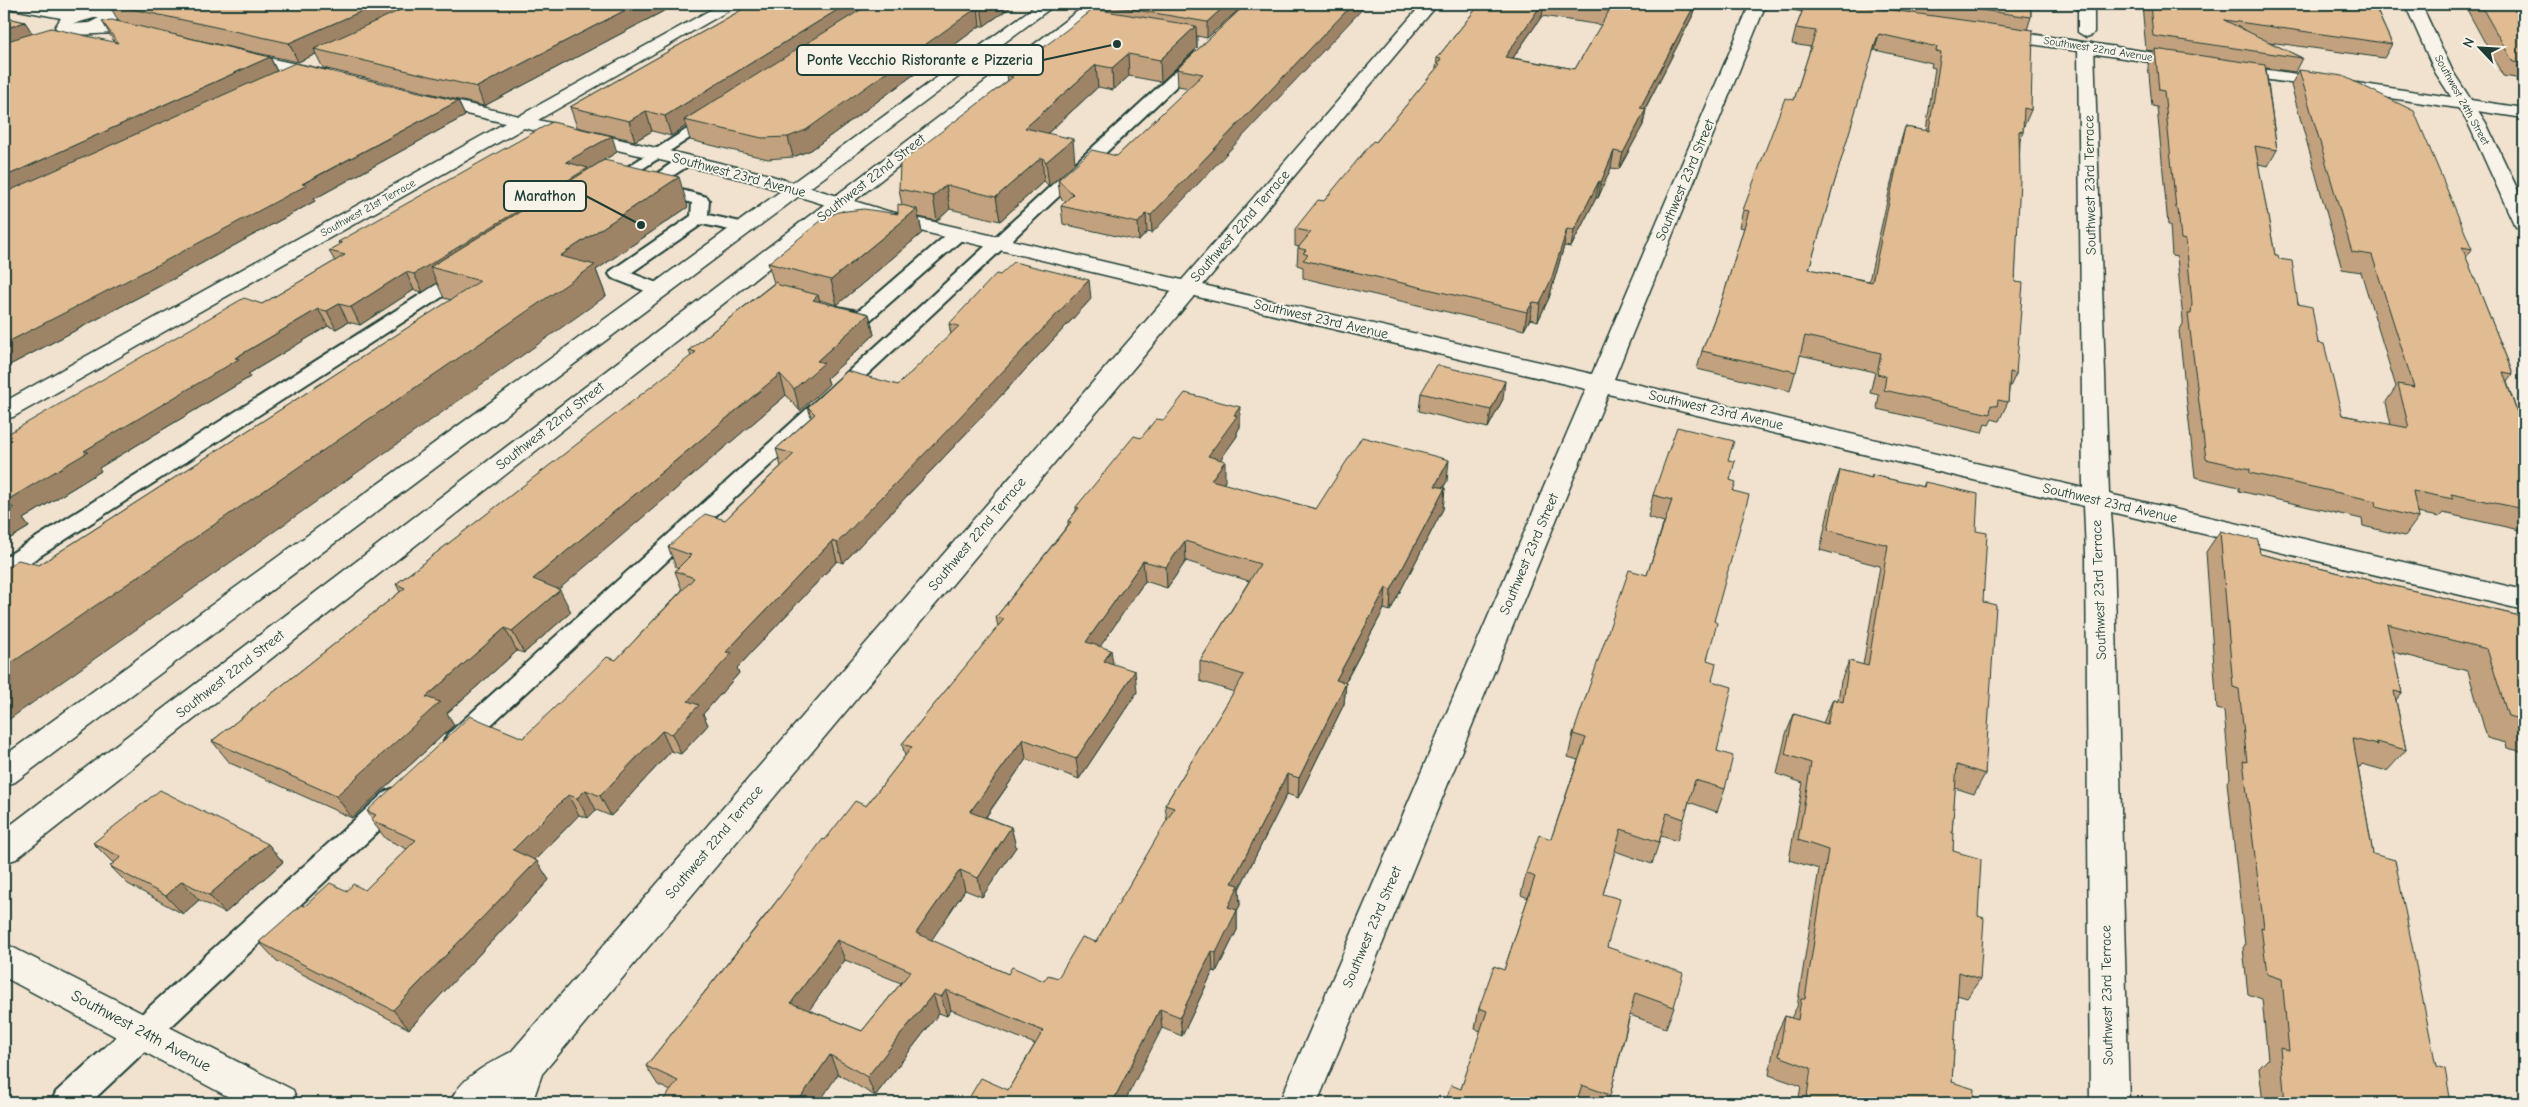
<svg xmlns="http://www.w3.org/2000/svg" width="2528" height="1107" viewBox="0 0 2528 1107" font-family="'Comic Neue',sans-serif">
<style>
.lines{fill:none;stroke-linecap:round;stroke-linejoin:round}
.lane-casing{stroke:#1f3d34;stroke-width:4}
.street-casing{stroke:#1f3d34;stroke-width:3}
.secondary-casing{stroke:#1f3d34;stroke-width:3}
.lane{fill:#f7f3e8;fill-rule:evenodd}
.street{fill:#f7f3e8;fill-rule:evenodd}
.secondary{fill:#f7f3e8;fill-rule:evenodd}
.wall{fill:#c2a27e;stroke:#1f3d34;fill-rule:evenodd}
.shaded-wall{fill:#9e8466;stroke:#1f3d34}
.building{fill:#e1bc92;stroke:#1f3d34;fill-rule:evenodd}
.labels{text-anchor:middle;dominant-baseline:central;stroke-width:4;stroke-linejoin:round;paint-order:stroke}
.far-street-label{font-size:11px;fill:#1f3d34;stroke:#f7f3e8}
.street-label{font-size:14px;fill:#1f3d34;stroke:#f7f3e8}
.near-street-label{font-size:16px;fill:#1f3d34;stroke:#f7f3e8}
.leader{fill:none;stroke:#1f3d34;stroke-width:2}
.callout-dot{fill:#1f3d34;stroke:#f7f3e8;stroke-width:2}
.callout{fill:#f7f3e8;stroke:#1f3d34;stroke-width:2}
.callout-label{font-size:15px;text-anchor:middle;font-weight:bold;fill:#1f3d34}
</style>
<rect width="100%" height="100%" fill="#f0e2ce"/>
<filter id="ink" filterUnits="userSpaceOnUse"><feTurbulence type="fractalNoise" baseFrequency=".02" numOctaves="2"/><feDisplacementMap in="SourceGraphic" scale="10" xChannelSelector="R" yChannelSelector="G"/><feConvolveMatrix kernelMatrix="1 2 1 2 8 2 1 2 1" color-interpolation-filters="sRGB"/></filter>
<g filter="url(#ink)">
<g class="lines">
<g class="lane-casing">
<path id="lane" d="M1200,52L1205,53L1207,56L1205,59L1113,146L466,748L457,751L448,748L444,741L448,734L916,310L1195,53Z
M714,112L721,116L719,119L616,186H604L602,183Z
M685,156L691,158L693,161L691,164L660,184L707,197L709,200L708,215L750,224L752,228L750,232L744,233L702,224L631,273L665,286L668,290L665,294H653L612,278L609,274L612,270L691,216L692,203L641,189L639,186L679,158Z
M958,229L964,230L966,234L964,238L868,322L861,324L832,316L829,312L832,308L838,307L858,311L952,230Z
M467,268L473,269L476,273L473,277L12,574L4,576V558L461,269Z
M395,788L404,791L408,799L404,807L90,1103H51L56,1092L386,791Z"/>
</g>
<g class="street-casing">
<path id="street" d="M5,4H33L52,8L108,9L114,11L119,17L114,23L148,30L150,33L142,38C135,36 127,33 119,33C104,32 64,40 55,27L61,18L13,9ZM94,18H99L89,23L73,24Z
M721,4H740L538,120L762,173L887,211L1182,280L1422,4H1438L1203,285L1592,374L1750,4H1766L1614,379L2083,488L2078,47L2080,43H2092L2094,47L2109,494L2524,590V610L2111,512L2114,553L2129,1103H2090L2086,553L2084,506L1608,394L1317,1103H1279L1586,389L1194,296L542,1074L532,1103H450C459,1078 488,1064 511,1052L1172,291L874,220L749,181L524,128L13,417L4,419V402L505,123L419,103L416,99L419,95L425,94L519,116Z
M2078,4H2094V32L2092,35L2086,37L2078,32Z
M2405,4H2421L2453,72L2486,123L2524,203V230L2517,228L2514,224L2468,123L2435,72Z
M237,51L328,71L331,75L328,79L322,80L231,60L229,56L231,52Z
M4,943L293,1090L298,1103H240L4,977Z"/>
</g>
<g class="secondary-casing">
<path id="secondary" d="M1038,4H1056L15,782L4,786V756Z
M1087,4H1105L16,859L4,863V830Z
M1782,4H1822L1846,8L1848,11C1843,19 1787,11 1782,4Z
M1997,29L2189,58L2195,59L2198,63L2195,67L2189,68L1991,38L1989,34Z
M2229,64L2524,108V118L2223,73L2220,69L2223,65Z"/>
</g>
<use href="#lane" class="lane"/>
<use href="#street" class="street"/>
<use href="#secondary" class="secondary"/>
</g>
<path class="wall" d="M87,4H677L484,106L323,68L316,54L298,62L175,35L270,57L277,71L458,101L465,116L314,199L315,201L175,278L4,368V17L25,22L32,33L115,43L110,35L102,21L119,22L111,8L89,7Z
M752,4H1015L984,26H980L811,150L793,157L768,159L690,140L686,126L671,136L652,131L635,141L577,127L570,107Z
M1109,4H1245L1207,38L1197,36V48L1161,82L1129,76L1113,90L1098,87L1048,133L1075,163L1049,186L1044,181L1000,221L950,209L937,221L919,217L922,233L837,305L820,300V302L869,314L874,335L827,378L829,384L800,411L786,395L558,589L571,612L524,653L517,651L447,713L454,725L352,818L230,763L212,741L400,592L396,584L691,357L689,350L774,283L768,263L898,214L902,205L899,189L1008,81L1007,75L1107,11V5Z
M1246,4L1152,233L1147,232L1139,241L1063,224L1061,206L1065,202L1060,197L1058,180L1117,156L1189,88L1178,86L1177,69Z
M1480,4H1695L1692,17L1645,109H1646L1643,125L1619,169L1611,168L1598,198H1596L1571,247L1564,246L1549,298L1538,321L1530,319L1524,330L1303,278V267L1297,265L1298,248L1299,247L1295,246V229L1324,201L1376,142L1436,69L1437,58ZM1542,16L1601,25L1575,69L1513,58Z
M1805,4H2043L2041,9L2031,8V17L2027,30L2031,110L2024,126H2023V132L2020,141L2015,282L2016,374L2009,389L2008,402L1999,421L1992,419L1989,425L1985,424L1982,433L1877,409L1879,395L1870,393L1875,372L1800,355L1790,391L1697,369L1702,351L1723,297L1744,228L1739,227L1743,210L1794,100L1811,47L1792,44L1796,28ZM1875,50L1932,63L1931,67L1935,68L1926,131L1905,127L1900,144L1869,281L1809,269L1872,53Z
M2142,4H2374L2392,44L2384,58L2269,42L2302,58L2295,72L2266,68L2277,150L2268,166L2258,164L2275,255L2318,343L2342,415L2391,425L2386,402L2396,387L2361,272L2342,269L2291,85L2299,70L2472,249L2466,258L2513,374L2507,382L2522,427L2520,430L2524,441V531L2443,513L2439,517L2417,513L2418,518L2405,536L2363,526L2362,519L2239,491V487L2195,477L2179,331L2183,324V320L2177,257L2172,256L2170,225H2168L2157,107L2152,106L2148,64L2154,51L2146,50Z
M2464,4H2524V94L2516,78L2503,76Z
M617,152L604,160L688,207L596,270L606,296L39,565L451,300L444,298L437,283L423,292L414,290L360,325L348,322L336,329L328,326L248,374L250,377L99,468L101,471L23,519L29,527L4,542V436L262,304L335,261L329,251L339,245L338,242Z
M1091,299L945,456L843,563L837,561L737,668L739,673L703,714L708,725L681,754L671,751L611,816L596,810L588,818L579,815L535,860L549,880L409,1029L277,961L259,942L305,906L347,891L365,890L407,849L386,839L371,820L372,819L367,811L523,738L616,660L682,590L675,571L678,568L676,567L668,547L725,520L781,466L776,449L811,417L808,407L898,385L951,335L949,324Z
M1421,393L1503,399L1488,428L1419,411Z
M1240,407V427L1237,432V436L1220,460L1225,481L1223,484L1316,509L1447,481L1443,488H1445L1443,509L1390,611L1384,609L1345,683H1346L1344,704L1298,798L1287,794L1239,889L1240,905L1237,911V930L1216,972L1213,971L1182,1036L1162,1028L1008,1090L1035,1044L951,1010L947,1016L939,1013L875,1096L838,1074L671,1091L658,1085L646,1066L825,840L866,806L905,756L902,744L998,627L996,617L1068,525V521L1076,511V507L1141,438L1164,420ZM1186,561L1249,581L1200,661V681L1234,692L1165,805L1167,821L1096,942L1058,978L1044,981L1008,974L931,940L965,890L982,897L1016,847L1011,827L986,817L1026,759L1079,779L1137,692L1113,664L1100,646L1145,581L1167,588ZM845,960L901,983L862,1031L809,1010Z
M1729,460L1730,480L1733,491L1714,621L1707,660L1712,681L1717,751L1725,789L1717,812L1689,802L1677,841L1661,836L1652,864L1615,851L1603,894L1607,947L1674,1007L1666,1028L1630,1015L1610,1095L1607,1103H1445L1461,1089L1481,1031L1475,1029L1479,1008L1504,970L1528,898L1521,895L1526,873L1551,839L1578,760L1568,757L1573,734L1647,575L1664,522L1648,517L1653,495Z
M1840,470L1871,478L1872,475L1923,487L1925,482L1976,531L1983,602L1985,774L1974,794L1955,788L1952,833L1953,851L1978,916L1980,979L1967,998L1957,995L1952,1082L1973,1103H1798L1801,1086L1769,1075L1776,1035L1785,1016L1791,1018L1797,1007L1819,869L1789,860L1803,783L1777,774L1786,734L1794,714L1823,723L1833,699L1838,700L1841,681L1849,661L1863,665L1880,566L1820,550L1833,490Z
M2220,531L2260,554L2524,617V754V752L2507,748L2506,743L2487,738L2468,671L2393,652L2402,693L2396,700L2406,750L2387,771L2362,764L2360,767H2358L2373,854L2436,1066L2451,1103H2263L2259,1068L2268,1059L2262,999L2248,994L2243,948L2245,945L2227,782L2230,778L2224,711L2217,709L2206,552Z
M93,843L268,844L283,862L225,913L199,900L183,914L128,884L110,866L114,863L111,861Z"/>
<path class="shaded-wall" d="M378,4H427L314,49L316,54L298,62L289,43Z
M637,4H677L484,106L477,87Z
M847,4H880L684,120L686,126L671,136L665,116Z
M987,4H1015L984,26L981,8Z
M1227,4H1245L1207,38V22Z
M1353,4H1367L1152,233L1151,215Z
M1542,4H1544L1542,16L1503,72L1505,57Z
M1695,4L1692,17L1637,124L1640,108Z
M978,7L980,26L811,150L793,157L788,137Z
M25,22L34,36L4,46V29Z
M1196,26L1197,48L1161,82L1160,60Z
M1879,34L1875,50L1872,53L1877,38Z
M1128,54L1129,76L1113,90L1112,68Z
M270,57L277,72L4,198V177Z
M1096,65L1098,87L1028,151L1025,128Z
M458,101L465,116L314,199L315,201L175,278L4,368V344Z
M1646,109L1643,125L1619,169L1623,153Z
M646,111L652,131L635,141L629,121Z
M612,136L617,152L430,267L437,283L423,292L414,274L566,162Z
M1073,139L1075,163L1049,186L1046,162Z
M1614,151L1611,168L1598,198L1601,182Z
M1042,157L1044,181L1000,221L996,197Z
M679,177L688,207L596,270L606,296L4,723V668L560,256Z
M1599,181L1596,198L1571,247L1574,230Z
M946,185L950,209L937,221L933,196Z
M917,209L922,233L837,305L831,280Z
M1146,214L1147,232L1139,241L1138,223Z
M1567,229L1564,246L1549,298L1538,321L1540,303Z
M406,272L414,290L360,325L351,307Z
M1089,280L1091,299L945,456L843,563L837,543Z
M818,295L824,316L813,300Z
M1533,302L1530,319L1524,330L1527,312Z
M339,304L348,322L336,329L327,311Z
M318,309L328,326L248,374L250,377L99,468L101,471L23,519L29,527L4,542V502L84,451L235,358Z
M869,314L874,335L827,378L829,384L800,411L794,389L817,361Z
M780,374L786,395L544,602L533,579Z
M1505,381L1503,399L1488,428L1491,410Z
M1240,407V427L1237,432V436L1209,476L1208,456L1234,415Z
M1449,460L1447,481L1433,506L1435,486Z
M1225,461V481L1212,500L1211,480Z
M1445,488L1443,509L1390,611L1391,590Z
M832,541L837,561L737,668L739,673L703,714L708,725L681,754L672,734L688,701L726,652Z
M1185,541L1186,561L1167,588L1166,567Z
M1143,561L1145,581L1089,663L1086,642Z
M1386,588L1384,609L1335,701L1336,680Z
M560,590L571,612L524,653L512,631Z
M505,628L517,651L447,713L454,725L352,818L336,796L426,697Z
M1111,650L1114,670L1104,661Z
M1135,671L1137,692L1079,779L1076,759Z
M1346,683L1344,704L1298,798L1299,778Z
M662,731L671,751L611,816L600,796Z
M1023,739L1026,759L975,832L970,812Z
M1287,774V794L1239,889L1240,905L1237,911V930L1216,972V953L1228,907L1232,883Z
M586,790L596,810L588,818L577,798Z
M568,795L579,815L525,870L513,850Z
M1011,827L1016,847L982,897L978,878Z
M268,844L283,862L225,913L209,895Z
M537,861L549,880L409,1029L393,1010Z
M960,870L965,890L923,953L916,933Z
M182,881L199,900L183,914L166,896Z
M837,940L845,960L800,1023L791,1003Z
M1212,951L1213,971L1182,1036L1180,1017Z
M946,990L951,1010L947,1016L941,997Z
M933,994L939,1013L875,1096L867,1077Z
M1160,1009L1162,1028L1124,1103H1112Z
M830,1055L838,1074L819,1103H797Z"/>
<path class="building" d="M109,4H378L289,43Z
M414,4H637L477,87L314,49Z
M752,4H847L665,116L646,111L629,121L570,107Z
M870,4H987L981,8L978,7L806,130L788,137L762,138L684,120Z
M1109,4H1227L1207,22L1107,5Z
M1246,4H1353L1151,215L1146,214L1138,223L1061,206L1073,194L1058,180L1092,150L1117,156L1203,74L1177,69Z
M1480,4H1542L1505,57L1575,69L1609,11L1562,4H1695L1640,108L1646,109L1623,153L1614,151L1601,182L1599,181L1574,230L1567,229L1551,280L1540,303L1533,302L1527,312L1303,260L1308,255L1303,253L1306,250L1298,248L1311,232L1295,229L1318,200L1324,201L1373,141L1376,142L1440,64L1438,63L1441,59L1437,58Z
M1805,4H1849L2033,30L2031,110L2024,108L2023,132L2019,131L2020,179L2015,282L2023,283L2016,374L2010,372L2008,402L1998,400L1997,406L1991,405L1990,414L1884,390L1886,376L1877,374L1881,353L1805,336L1796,372L1702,351L1723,297L1749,211L1743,210L1785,98L1794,100L1816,31L1796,28ZM1879,34L1937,47L1936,51L1941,52L1929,131L1905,127L1872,282L1809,269L1877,38Z
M1937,4H2030L2031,17Z
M2150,4H2374L2392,44L2224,20L2302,58L2153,36Z
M2480,4H2524V63L2513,62Z
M1094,9L1196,26L1160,60L1128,54L1112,68L1096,65L1025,128L1073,139L1046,162L1042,157L996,197L946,185L933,196L899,189L900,163L1013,77L1007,75Z
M4,17L25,22L4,29Z
M112,20L270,57L4,177V42L51,28L118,43L102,21Z
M2155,49L2265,65L2277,150L2255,146L2275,255H2278L2279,259L2292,261L2298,304L2312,307L2318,343L2324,344L2342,415L2409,428L2398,384L2414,387L2372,255L2352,252L2299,70L2343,76L2414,111L2472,249L2462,247L2513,374L2503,372L2522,427L2518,426L2524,441V509L2451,494L2453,499L2413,491L2418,518L2376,507L2375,501L2250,473V469L2206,459L2188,314H2191L2192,303L2186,240L2181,239L2178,209L2176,208L2164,91L2159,90Z
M295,63L458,101L302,184L307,185L165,261L4,344V218L9,215L4,214V193Z
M552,122L612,136L566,162L588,168L414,274L406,272L351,307L339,304L327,311L318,309L235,358L239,359L84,451L88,452L4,502V436L244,298L262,304L345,255L329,251L342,243L338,242Z
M604,160L679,177L560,256L595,265L4,668V569L18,560L39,565L480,281L430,267Z
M898,204L917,209L831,280L768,263L822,220L838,212L864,209L898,214Z
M1014,262L1089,280L941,437L837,543L832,541L726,652L732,653L688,701L699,705L672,734L662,731L600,796L586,790L577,798L568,795L513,850L537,861L393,1010L259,942L301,905L305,906L330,883L347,891L353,884L365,890L416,840L371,820L376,815L367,811L470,716L523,738L607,657L616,660L694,578L675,571L691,555L668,547L705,514L725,520L794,454L776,449L815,414L808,407L847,371L898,385L959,326L949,324L996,274L1000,275Z
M776,282L779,285L818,295L813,300L869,314L817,361L824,363L794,389L780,374L533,579L560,590L512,631L505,628L426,697L440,702L336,796L212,741L405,588L396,584L696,352L689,350Z
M1437,365L1505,381L1491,410L1421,393Z
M1185,393L1240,407L1234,415L1237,416L1208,456L1225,461L1211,480L1316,509L1362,437L1449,460L1435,486L1445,488L1391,590L1386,588L1336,680L1346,683L1299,778L1287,774L1232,883L1239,885L1228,907L1237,910L1216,953L1212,951L1180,1017L1160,1009L1112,1103H966L981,1078L1008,1090L1043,1031L946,990L941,997L933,994L867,1077L830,1055L797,1103H661L678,1081L646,1066L767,914L823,839L825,840L855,801L866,806L912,747L902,744L1004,619L996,617L1071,522L1068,521L1079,508L1076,507L1134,436L1141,438L1156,419L1164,420ZM1185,541L1260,564L1200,661L1244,675L1165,805L1174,808L1096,942L1082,937L1058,978L1048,975L1044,981L1012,967L1008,974L916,933L960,870L978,878L1011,827L970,812L1023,739L1076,759L1135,671L1104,661L1111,650L1086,642L1143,561L1166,567ZM837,940L911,971L862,1031L791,1003Z
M1677,427L1734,441L1728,460L1735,461L1730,480L1736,482L1733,491L1749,495L1714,621L1717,623L1707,660L1716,663L1712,681L1732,687L1717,751L1733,756L1725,789L1695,780L1684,819L1667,813L1659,842L1621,829L1603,894L1620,899L1607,947L1683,973L1674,1007L1635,993L1610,1095L1582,1085L1576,1103H1445L1451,1085L1461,1089L1487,1011L1479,1008L1494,966L1504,970L1535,877L1526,873L1539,835L1551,839L1586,738L1573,734L1629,570L1647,575L1672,500L1653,495Z
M1840,470L1872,478V475L1924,487L1925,482L1978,494L1976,531L1987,533L1983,602L1996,605L1985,774L1957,765L1952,833H1954L1953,851L1981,859L1978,916L1984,918L1980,979L1959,972L1952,1082L1974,1089L1973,1103H1806L1811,1068L1779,1056L1785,1016L1798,1020L1801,999H1805L1828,850L1798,840L1811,763L1785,754L1794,714L1827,724L1833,699L1843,702L1849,661L1868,666L1888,545L1828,530Z
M4,504L14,508L4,514Z
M2220,531L2258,540L2260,554L2524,617V720L2508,716L2487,649L2387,624L2402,693L2394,691L2406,750L2377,742L2378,745L2353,739L2373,854L2395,860L2436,1066L2445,1069L2451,1103H2285L2280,1048L2289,1051L2282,979L2267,974L2261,927L2264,928L2243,761L2247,762L2239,689L2233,687Z
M160,790L268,844L209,895L182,881L166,896L110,866L121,857L93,843Z"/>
</g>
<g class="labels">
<g class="far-street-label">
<text transform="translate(2098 49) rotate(9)">Southwest 22nd Avenue</text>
<text transform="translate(2462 100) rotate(61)">Southwest 24th Street</text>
<text transform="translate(368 208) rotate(-29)">Southwest 21st Terrace</text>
</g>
<g class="street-label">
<text transform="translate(739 175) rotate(15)">Southwest 23rd Avenue</text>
<text transform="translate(871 178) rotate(-38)">Southwest 22nd Street</text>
<text transform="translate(1685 180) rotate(-67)">Southwest 23rd Street</text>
<text transform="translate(2090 185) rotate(-91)">Southwest 23rd Terrace</text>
<text transform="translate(1240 226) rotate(-49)">Southwest 22nd Terrace</text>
<text transform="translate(1321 319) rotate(13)">Southwest 23rd Avenue</text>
<text transform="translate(1716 410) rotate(13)">Southwest 23rd Avenue</text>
<text transform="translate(550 426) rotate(-38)">Southwest 22nd Street</text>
<text transform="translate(2110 503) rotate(13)">Southwest 23rd Avenue</text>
<text transform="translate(977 534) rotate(-50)">Southwest 22nd Terrace</text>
<text transform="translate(1529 554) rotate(-67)">Southwest 23rd Street</text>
<text transform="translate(2099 590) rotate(-92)">Southwest 23rd Terrace</text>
<text transform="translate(230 674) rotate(-38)">Southwest 22nd Street</text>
<text transform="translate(714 842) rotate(-50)">Southwest 22nd Terrace</text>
<text transform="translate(1372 927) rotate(-67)">Southwest 23rd Street</text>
<text transform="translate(2107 995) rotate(-91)">Southwest 23rd Terrace</text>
</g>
<g class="near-street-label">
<text transform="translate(141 1031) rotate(28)">Southwest 24th Avenue</text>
</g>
</g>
<path class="leader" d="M1117 44L1043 60M641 225L586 196"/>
<g class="callout-dot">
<circle cx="1117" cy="44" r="5"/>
<circle cx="641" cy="225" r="5"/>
</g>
<g class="callout">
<rect x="797" y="45" width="246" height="30" rx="5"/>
<rect x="504" y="181" width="82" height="30" rx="5"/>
</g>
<g class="callout-label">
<text x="920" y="65">Ponte Vecchio Ristorante e Pizzeria</text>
<text x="545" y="201">Marathon</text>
</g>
<rect width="2528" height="1107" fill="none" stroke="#f7f3e8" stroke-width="20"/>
<rect x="10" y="10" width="2508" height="1087" fill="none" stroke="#1f3d34" stroke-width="2" filter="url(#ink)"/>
<g transform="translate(2480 48) rotate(295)" stroke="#f7f3e8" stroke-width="4" paint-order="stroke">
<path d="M0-4L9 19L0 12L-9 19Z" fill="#1f3d34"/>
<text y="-8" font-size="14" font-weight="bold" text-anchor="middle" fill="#1f3d34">N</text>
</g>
</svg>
